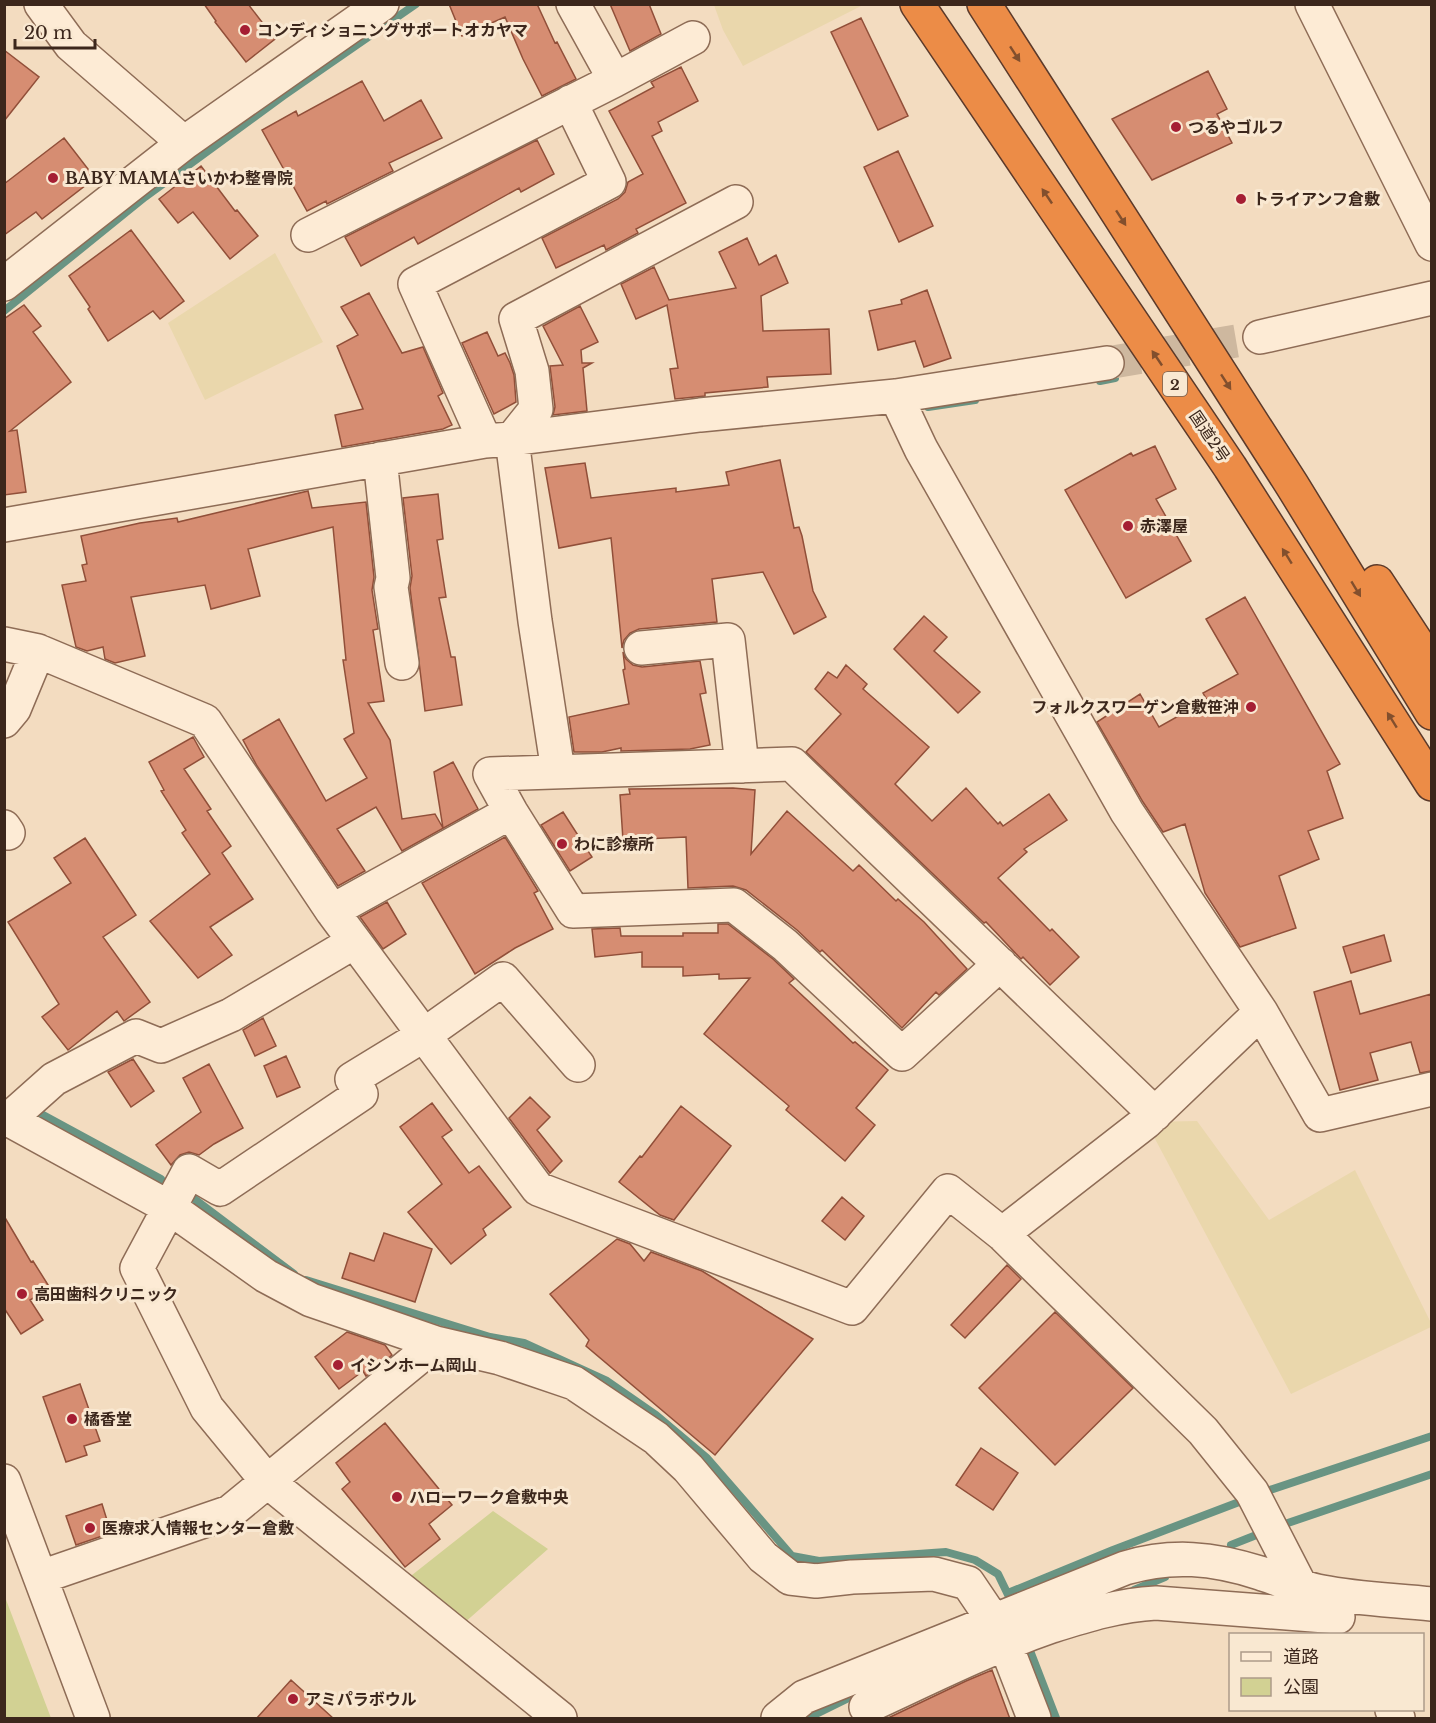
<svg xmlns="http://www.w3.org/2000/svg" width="1436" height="1723" viewBox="0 0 1436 1723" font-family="'Libre Baskerville','Noto Sans JP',serif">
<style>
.farmland{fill:#ead7ac}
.green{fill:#d2d193}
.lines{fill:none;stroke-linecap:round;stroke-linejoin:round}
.stream{stroke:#699483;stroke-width:8}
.building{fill:#d68d72;stroke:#914f39;stroke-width:1.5}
.minor-tunnel{stroke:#ceb89f;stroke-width:33;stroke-dasharray:33 16;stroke-linecap:butt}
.minor-casing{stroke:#8e6c56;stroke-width:36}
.highway-casing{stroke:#5c3a2a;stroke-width:36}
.minor{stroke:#fdebd5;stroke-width:33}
.highway{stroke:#ec8c47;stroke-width:33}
.oneway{fill:#824f2d}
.poi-dot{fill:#a51e33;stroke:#f9e8d1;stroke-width:2}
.labels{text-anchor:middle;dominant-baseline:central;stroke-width:6;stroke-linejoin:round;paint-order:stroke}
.shield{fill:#f9e8d1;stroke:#756152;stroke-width:1.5}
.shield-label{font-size:15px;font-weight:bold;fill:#3c271c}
.poi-label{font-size:16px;font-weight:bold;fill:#3c271c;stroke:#f9e8d1;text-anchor:start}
.street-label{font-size:16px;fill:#3c271c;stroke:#f9e8d1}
</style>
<rect width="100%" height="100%" fill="#f3dcc0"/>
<path class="farmland" d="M865,4L743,66L723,30L714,5Z
M275,253L323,342L205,400L168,323Z
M1197,1121L1269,1220L1355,1170L1431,1323V1327L1291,1394L1146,1122Z"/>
<path class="green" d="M493,1511L548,1549L463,1624L407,1579Z
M4,1597H5L51,1718H5Z"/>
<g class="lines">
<path class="stream" d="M4,311L145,197L283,96L416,4
M1100,381L1115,378
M928,407L975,400
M32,1109L161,1179
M185,1192L294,1274
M306,1280L490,1337L524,1343L607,1381L656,1415L707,1458L792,1556L819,1561L946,1552L975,1560L998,1574L1013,1605
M1261,1493L1432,1436
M1276,1527L1432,1474
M1231,1545L1264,1532
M1134,1590L1165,1577
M1008,1593L1113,1550L1247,1499
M1027,1643L1056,1718
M808,1718L867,1689"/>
</g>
<path class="building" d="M204,4H248L275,39L246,62L215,22L216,21Z
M449,4H537L555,43L557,42L576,79L542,96L523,59L505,17L462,36Z
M610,4H649L661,34L630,51Z
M861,18L908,116L878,130L831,32Z
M4,50L39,77L4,121Z
M681,67L698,101L658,122L662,131L652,136L686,203L636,229L638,233L606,250L604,245L556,268L542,238L618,199L625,192L628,182L643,174L609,111L654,87L651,82Z
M1208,71L1227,109L1217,114L1232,143L1152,180L1112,119Z
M362,81L384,121L421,100L442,138L389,163L393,171L327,204L326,201L307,211L262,130L296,111L298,116Z
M64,138L95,178L42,219L36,212L4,235V184Z
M537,140L554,174L521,192L519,188L418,244L414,237L361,266L345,237Z
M898,151L933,226L899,242L864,167Z
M201,166L235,211L237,210L258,236L230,259L193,212L178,223L159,199Z
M131,230L184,301L160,319L153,311L108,341L88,309L90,307L69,276Z
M747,238L759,265L776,255L788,283L761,296L763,331L829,329L831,374L767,377L768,387L705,393V396L675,399L670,369L678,368L667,305L636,319L621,284L654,267L669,300L736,288L719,252Z
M927,290L951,358L924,367L915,341L878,350L869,311L902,304L901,300Z
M369,293L402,353L423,347L443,393L438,396L452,425L443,429L342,447L335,415L363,409L337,346L358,335L341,307Z
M24,305L41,326L33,332L71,382L10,431L17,430L26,492L4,495V319Z
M580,306L598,342L581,350L582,363H592L583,368L587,411L553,415L555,407L550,366L563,365L543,326Z
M487,332L498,356L505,353L510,363L514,375L516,402L494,414L462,343Z
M1155,446L1176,489L1156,499L1191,561L1126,598L1065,490L1131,453L1133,456Z
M780,460L794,528L799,527L802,536L813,591L826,617L794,634L763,572L712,579L717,622L639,629L630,633L624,640L622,648L611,538L559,548L545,468L585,463L591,498L676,488V492L729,485L726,472Z
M308,491L312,508L366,502L374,577L372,590L378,629L373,630L384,701L368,703L390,740L402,819L435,814L443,828L434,772L453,762L478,809L402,851L376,807L337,829L365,871L338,886L257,766L243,740L279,719L326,801L367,778L344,739L354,733L343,660H346L333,527L248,549L260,596L211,609L205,585L131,597L145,656L115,663L105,659L103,647L87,651L76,647L62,585L86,581L82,565L87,564L81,536L140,523L177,518L178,522Z
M438,494L443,539L437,540L446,597L439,598L451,657H455L462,705L425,711L410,588L412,576L403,498Z
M1245,597L1340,764L1327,771L1343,818L1308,831L1319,859L1279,876L1296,928L1240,947L1205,893L1185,824L1163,832L1143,802L1097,722L1140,694L1159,727L1207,700L1203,693L1238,674L1206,619Z
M924,616L947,637L934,651L980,692L958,713L894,649Z
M623,652L626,659L633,665L642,667L700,661L706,693L700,694L710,745L690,749L621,751V748L602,752H574L569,717L629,704L623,670L625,669Z
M846,665L867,684L863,689L929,747L895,784L932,821L966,788L998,824L1000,822L1003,826L1049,794L1067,820L1024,849L1027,852L998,878L1050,931L1052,929L1079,957L1050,985L1023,957L1021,959L986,922L984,923L806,752L841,714L815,689L828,672L837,678Z
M193,737L204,757L184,769L211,809L207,811L231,846L222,853L253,899L210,927L232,955L198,978L150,921L210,874L182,833L186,830L161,791L164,790L149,762Z
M733,788L755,790L751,854L787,811L853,871L859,865L896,901L898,899L924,922L967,969L939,995L936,992L902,1028L822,950L820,952L797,930L746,890L733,886L688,888L686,837L623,840L620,795L630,794L629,789Z
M563,812L592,857L570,871L541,825Z
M505,837L538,891L534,893L553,929L515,948L475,974L422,883Z
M85,838L136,915L103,937L150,1002L124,1021L117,1011L68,1050L42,1017L59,1004L8,922L71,883L54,858Z
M387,902L406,934L383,949L360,917Z
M718,924H728L773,959L794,979L789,983L853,1043L855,1042L888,1070L856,1108L875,1125L845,1161L786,1110L789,1106L704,1034L750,978L719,979V974L683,976V967H642V952L595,957L592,929L620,928L621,936H683V933H718Z
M1384,935L1391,961L1351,973L1343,947Z
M1351,981L1360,1014L1431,994V1071L1420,1073L1411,1042L1370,1053L1378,1080L1340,1090L1314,992Z
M263,1018L276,1046L255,1056L243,1030Z
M286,1056L300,1087L277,1097L264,1066Z
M133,1059L154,1091L131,1107L108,1072Z
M209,1064L243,1128L214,1144L199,1155L189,1152L180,1155L171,1165L156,1145L201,1112L183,1078Z
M530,1097L550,1117L537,1130L562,1161L550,1173L509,1118Z
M432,1103L452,1130L442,1137L469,1173L479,1166L511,1207L483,1229L486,1235L451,1264L408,1212L442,1184L400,1127Z
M681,1106L731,1146L674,1220L660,1215L619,1182L640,1156L642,1157Z
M842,1197L864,1216L845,1240L822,1221Z
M4,1216L31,1262L33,1261L50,1288L30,1300L43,1320L21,1334L4,1308Z
M384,1233L432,1249L415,1302L342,1278L350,1253L374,1261Z
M617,1239L630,1244L644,1261L651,1252L702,1271L813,1339L715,1455L586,1346L589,1340L550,1294Z
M1007,1265L1021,1279L965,1338L951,1325Z
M1055,1312L1133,1388L1055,1465L979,1388Z
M347,1332L385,1345L392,1355L366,1376L363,1371L339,1389L315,1357Z
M80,1384L100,1441L84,1446L87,1455L66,1462L43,1397Z
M385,1423L452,1505L429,1524L440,1539L405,1567L342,1489L350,1482L336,1463Z
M981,1448L1018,1473L993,1510L956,1485Z
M102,1504L111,1533L76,1545L66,1516Z
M992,1670L1010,1719H886L966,1681Z
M291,1680L334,1719H256Z"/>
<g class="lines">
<path class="minor-tunnel" d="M1107,363L1260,337"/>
<g class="minor-casing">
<path id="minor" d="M41,4L71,45L184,143
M1312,4L1432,244
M615,80L693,38
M308,235L615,80L573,4
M4,284L184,143L382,4
M1260,337L1432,298
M896,396L921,449L1127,812L1261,1012L1320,1115L1432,1089
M485,441L415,284L609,182L570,102
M380,459L393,578L391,587L402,663
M4,525L485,441L512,439L700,415L896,396L1107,363
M4,644L38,651L205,721L332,911L538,1189L852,1308L948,1191L1002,1234L1203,1431L1252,1492L1301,1587
M641,648L728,640L742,766
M4,721L14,709L38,651
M558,771L535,621L512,439L536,409L532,371L516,319L736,202
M4,827L8,833
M332,911L511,812
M1000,964L902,1054L785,945L734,905L573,911L511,812L490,774L792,764L1155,1114
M4,1117L170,1208L266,1276L311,1300L436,1343L500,1358L574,1383L656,1438L688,1468L763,1557L790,1578L816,1581L852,1577L934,1574L968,1583L993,1620L1005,1643L1034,1718
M8,1120L54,1079L136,1036L161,1046L231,1015L354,942
M1002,1234L1146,1122L1261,1012
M4,1481L93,1718
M41,1577L230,1512L436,1343
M866,1707C927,1679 988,1648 1052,1626C1087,1615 1119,1605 1156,1603L1338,1617
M1392,1710L1398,1718
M560,1718L267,1481L207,1408L137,1268L189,1171L220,1189L361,1094L352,1079L424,1035L503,979L578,1065
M778,1718L804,1697L1125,1568C1172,1554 1213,1558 1260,1573C1281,1580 1301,1588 1322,1592C1357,1599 1395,1600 1432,1604"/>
</g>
<g class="highway-casing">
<path id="highway" d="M917,4L1230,467L1432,784
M984,4L1292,485L1432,713
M1377,582L1432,666"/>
</g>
<use href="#minor" class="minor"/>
<use href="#highway" class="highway"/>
</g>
<defs><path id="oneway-solid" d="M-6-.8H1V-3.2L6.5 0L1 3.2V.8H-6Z" transform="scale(1.5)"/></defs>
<g class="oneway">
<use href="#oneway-solid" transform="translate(1015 54) rotate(57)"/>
<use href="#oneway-solid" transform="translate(1047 196) rotate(-124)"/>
<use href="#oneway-solid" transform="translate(1121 218) rotate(57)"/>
<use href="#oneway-solid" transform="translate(1157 358) rotate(-124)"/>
<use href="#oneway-solid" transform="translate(1226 382) rotate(57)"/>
<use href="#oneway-solid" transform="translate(1287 556) rotate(-122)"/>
<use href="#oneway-solid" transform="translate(1356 589) rotate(59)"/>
<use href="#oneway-solid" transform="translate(1392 720) rotate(-122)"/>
</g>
<g class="poi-dot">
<circle cx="245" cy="30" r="6"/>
<circle cx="1176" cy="127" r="6"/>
<circle cx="53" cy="178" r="6"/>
<circle cx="1241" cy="199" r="6"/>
<circle cx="1128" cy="526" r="6"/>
<circle cx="1251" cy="707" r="6"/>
<circle cx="562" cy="844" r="6"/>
<circle cx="22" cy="1294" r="6"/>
<circle cx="338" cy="1365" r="6"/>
<circle cx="72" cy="1419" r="6"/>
<circle cx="397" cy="1497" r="6"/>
<circle cx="90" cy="1528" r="6"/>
<circle cx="293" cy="1699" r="6"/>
</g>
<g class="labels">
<rect class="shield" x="1163" y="372" width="24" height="24" rx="4.5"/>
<g class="shield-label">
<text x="1175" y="384">2</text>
</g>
<g class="poi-label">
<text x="257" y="30">コンディショニングサポートオカヤマ</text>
<text x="1188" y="127">つるやゴルフ</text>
<text x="65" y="178">BABY MAMAさいかわ整骨院</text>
<text x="1253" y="199">トライアンフ倉敷</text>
<text x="1140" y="526">赤澤屋</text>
<text x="1239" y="707" text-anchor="end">フォルクスワーゲン倉敷笹沖</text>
<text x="574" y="844">わに診療所</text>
<text x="34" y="1294">高田歯科クリニック</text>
<text x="350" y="1365">イシンホーム岡山</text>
<text x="84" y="1419">橘香堂</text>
<text x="409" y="1497">ハローワーク倉敷中央</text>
<text x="102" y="1528">医療求人情報センター倉敷</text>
<text x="305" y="1699">アミパラボウル</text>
</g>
<g class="street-label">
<text transform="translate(1210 436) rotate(56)">国道2号</text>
</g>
</g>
<rect width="1436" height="1723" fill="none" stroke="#3c271c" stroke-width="12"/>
<rect x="1229" y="1633" width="195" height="78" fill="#f9e8d1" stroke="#ad9b89" stroke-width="1.5"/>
<rect x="1241" y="1652" width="30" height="9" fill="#fdebd5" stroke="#ad9b89" stroke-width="1.5"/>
<text x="1283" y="1663" font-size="18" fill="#3c271c">道路</text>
<rect x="1241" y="1678" width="30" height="18" fill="#d2d193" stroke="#ad9b89" stroke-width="1.5"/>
<text x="1283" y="1693" font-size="18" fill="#3c271c">公園</text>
<path d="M15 39v9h80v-9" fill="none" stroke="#3c271c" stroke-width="3"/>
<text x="24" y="39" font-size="18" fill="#3c271c" stroke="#f9e8d1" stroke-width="4.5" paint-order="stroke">20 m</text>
</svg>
